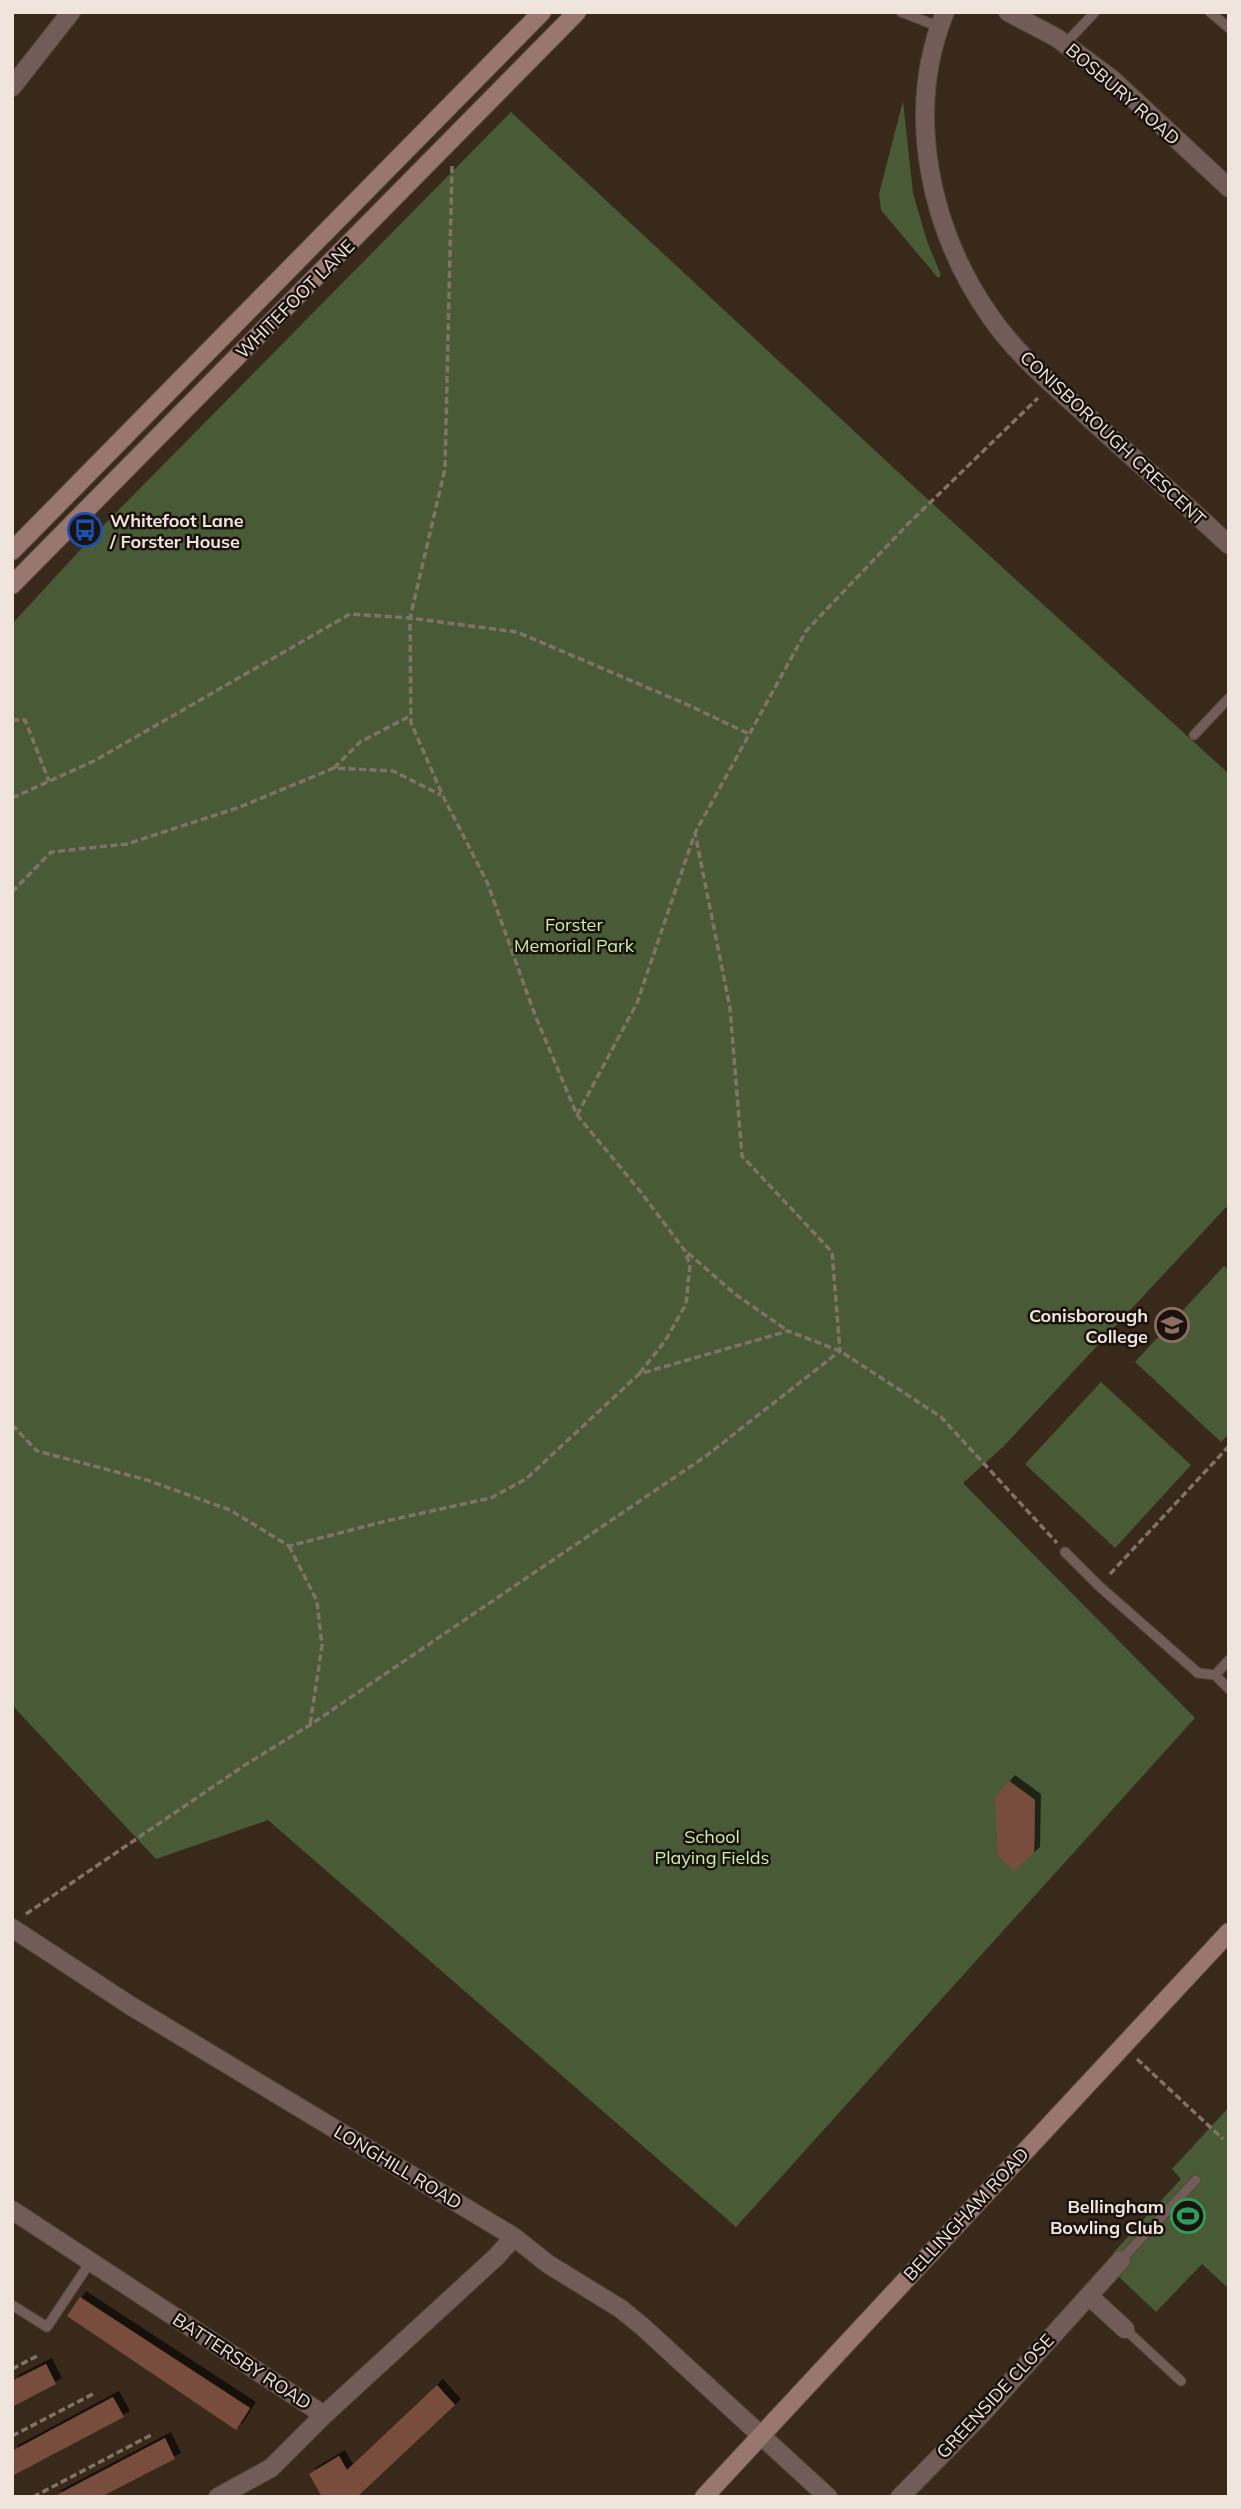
<svg xmlns="http://www.w3.org/2000/svg" width="1241" height="2509" viewBox="0 0 1241 2509" font-family="Mulish,sans-serif">
<style>
.green{fill:#495b36}
.building{fill:#794d3c;filter:url(#shadow)}
.lines{fill:none;stroke-linecap:round;stroke-linejoin:round}
.lane-casing{stroke:#55473a;stroke-width:11}
.street-casing{stroke:#55473a;stroke-width:20}
.secondary-casing{stroke:#55473a;stroke-width:20}
.path{stroke:#807266;stroke-width:3.5;stroke-dasharray:7 3.5;stroke-linecap:butt}
.lane{stroke:#725c57;stroke-width:9}
.street{stroke:#725c57;stroke-width:18}
.secondary{stroke:#99766f;stroke-width:18}
.labels{text-anchor:middle;dominant-baseline:central;stroke-width:5;stroke-linejoin:round;paint-order:stroke}
.street-label{font-size:18px;fill:#f0e5dc;stroke:#1a130d}
.poi-label{font-size:18px;font-weight:bold;fill:#f0e5dc;stroke:#1a130d;text-anchor:end}
.park-label{font-size:18px;fill:#ccefab;stroke:#1a130d}
</style>
<defs>
<filter id="shadow"><feDropShadow dx="6" dy="-6" stdDeviation="0" flood-color="#0009"/></filter>
</defs>
<rect width="100%" height="100%" fill="#38291b"/>
<path class="green" d="M903,101L913,193L927,241L941,275L938,278L881,210L879,194Z
M511,112L911,484L1229,774V1204L1004,1446L963,1483L1195,1718L736,2227L268,1820L156,1859L12,1705V624L93,536Z
M1224,1266L1229,1270V1434L1221,1442L1135,1362Z
M1101,1382L1191,1465L1115,1548L1025,1464Z
M1229,2107V2289L1202,2264L1156,2312L1119,2277L1128,2266L1113,2253L1181,2179L1172,2169Z"/>
<path class="building" d="M1009,1781L1035,1800L1034,1853L1014,1871L998,1856L995,1797Z
M80,2297L250,2408L236,2430L67,2316Z
M46,2364L56,2384L12,2407V2381Z
M437,2385L455,2405L357,2497H322L309,2474L339,2456L347,2470Z
M113,2397L124,2417L12,2476V2451Z
M165,2438L175,2459L155,2469L101,2497H53Z"/>
<g class="lines">
<g class="lane-casing">
<path id="lane" d="M901,12L940,27
M1210,12L1229,28
M1065,44L1095,12
M1194,735L1229,698
M1065,1552L1099,1586L1198,1673L1215,1675L1229,1689
M1215,1675L1229,1660
M1121,2260L1196,2180
M12,2305L47,2327L91,2261
M1125,2329L1181,2381"/>
</g>
<g class="street-casing">
<path id="street" d="M945,12C904,112 930,230 990,316C1016,354 1053,385 1087,416C1134,459 1182,501 1229,545
M1008,12L1057,38L1113,80L1229,188
M12,87L71,12
M12,1928L131,2006L514,2237L548,2264L621,2309L643,2327L828,2497
M12,2210L324,2415L496,2257L514,2237
M1089,2296L1125,2329
M218,2497L271,2468L324,2415
M900,2497L980,2416L1121,2260"/>
</g>
<g class="secondary-casing">
<path id="secondary" d="M12,551L542,12
M12,585L577,12
M704,2497L1229,1932"/>
</g>
<path class="path" d="M452,166L445,469L410,618L411,723L443,796L487,882L535,1015L577,1115L640,1191L685,1251L690,1265L686,1304L665,1341L639,1374
M12,720H25L49,781
M334,768L360,742L410,716
M12,798L94,761L350,614L410,618L517,632L686,704L749,734
M12,892L51,852L127,844L240,807L334,768L393,771L441,795
M577,1115L637,1003L695,833L806,631L908,524L1038,398
M688,1253L735,1294L788,1331
M12,1425L37,1451L147,1480L230,1510L289,1546L390,1520L491,1498L526,1479L639,1374L788,1331L840,1351L941,1417L1057,1543
M289,1546L317,1601L322,1646L310,1725
M1110,1574L1229,1446
M26,1914L245,1765L310,1725L706,1456L840,1351L832,1252L742,1156L730,1008L695,833
M1137,2059L1223,2139
M12,2369L37,2356
M12,2436L93,2394
M33,2497L153,2434"/>
<use href="#lane" class="lane"/>
<use href="#street" class="street"/>
<use href="#secondary" class="secondary"/>
</g>
<defs>
<g id="bus-ring" transform="scale(1.75)"><circle r="9.5" fill="#1a130d" stroke="#1a4fb4" stroke-width="1.5"/><path d="M-5-6H5V4H4V6H2V4H-2V6H-4V4H-5ZM-3.5-4V0h7V-4ZM-3.5 1.2v1.5H-2V1.2ZM2 1.2v1.5H3.5V1.2Z" fill="#1a4fb4"/></g>
<g id="school-ring" transform="scale(1.75)"><circle r="9.5" fill="#1a130d" stroke="#8d6e63" stroke-width="1.5"/><path d="M0-5L7-2L0 1L-7-2ZM-4 1L0 2.5L4 1V4Q0 6-4 4Z" fill="#8d6e63"/></g>
<g id="stadium-ring" transform="scale(1.75)"><circle r="9.5" fill="#1a130d" stroke="#2e9e5b" stroke-width="1.5"/><path d="M0-5a6.5 5 0 1 0 0 10a6.5 5 0 1 0 0-10ZM-3.5-1.8h7v3.6h-7Z" fill="#2e9e5b"/></g>
</defs>
<g fill-rule="evenodd">
<use href="#bus-ring" x="85" y="530"/>
<use href="#school-ring" x="1172" y="1325"/>
<use href="#stadium-ring" x="1188" y="2216"/>
</g>
<g class="labels">
<g class="street-label">
<text transform="translate(1123 94) rotate(41)">BOSBURY ROAD</text>
<text transform="translate(295 299) rotate(-45)">WHITEFOOT LANE</text>
<text transform="translate(1113 438) rotate(43)">CONISBOROUGH CRESCENT</text>
<text transform="translate(398 2167) rotate(31)">LONGHILL ROAD</text>
<text transform="translate(966 2214) rotate(-47)">BELLINGHAM ROAD</text>
<text transform="translate(242 2361) rotate(33)">BATTERSBY ROAD</text>
<text transform="translate(995 2396) rotate(-47)">GREENSIDE CLOSE</text>
</g>
<g class="poi-label">
<text x="110" y="520" text-anchor="start">Whitefoot Lane<tspan x="110" dy="21">/ Forster House</tspan></text>
<text x="1148" y="1315">Conisborough<tspan x="1148" dy="21">College</tspan></text>
<text x="1164" y="2206">Bellingham<tspan x="1164" dy="21">Bowling Club</tspan></text>
</g>
<g class="park-label">
<text x="574" y="924">Forster<tspan x="574" dy="21">Memorial Park</tspan></text>
<text x="712" y="1836">School<tspan x="712" dy="21">Playing Fields</tspan></text>
</g>
</g>
<rect width="1241" height="2509" fill="none" stroke="#f0e5dc" stroke-width="28"/>
</svg>
